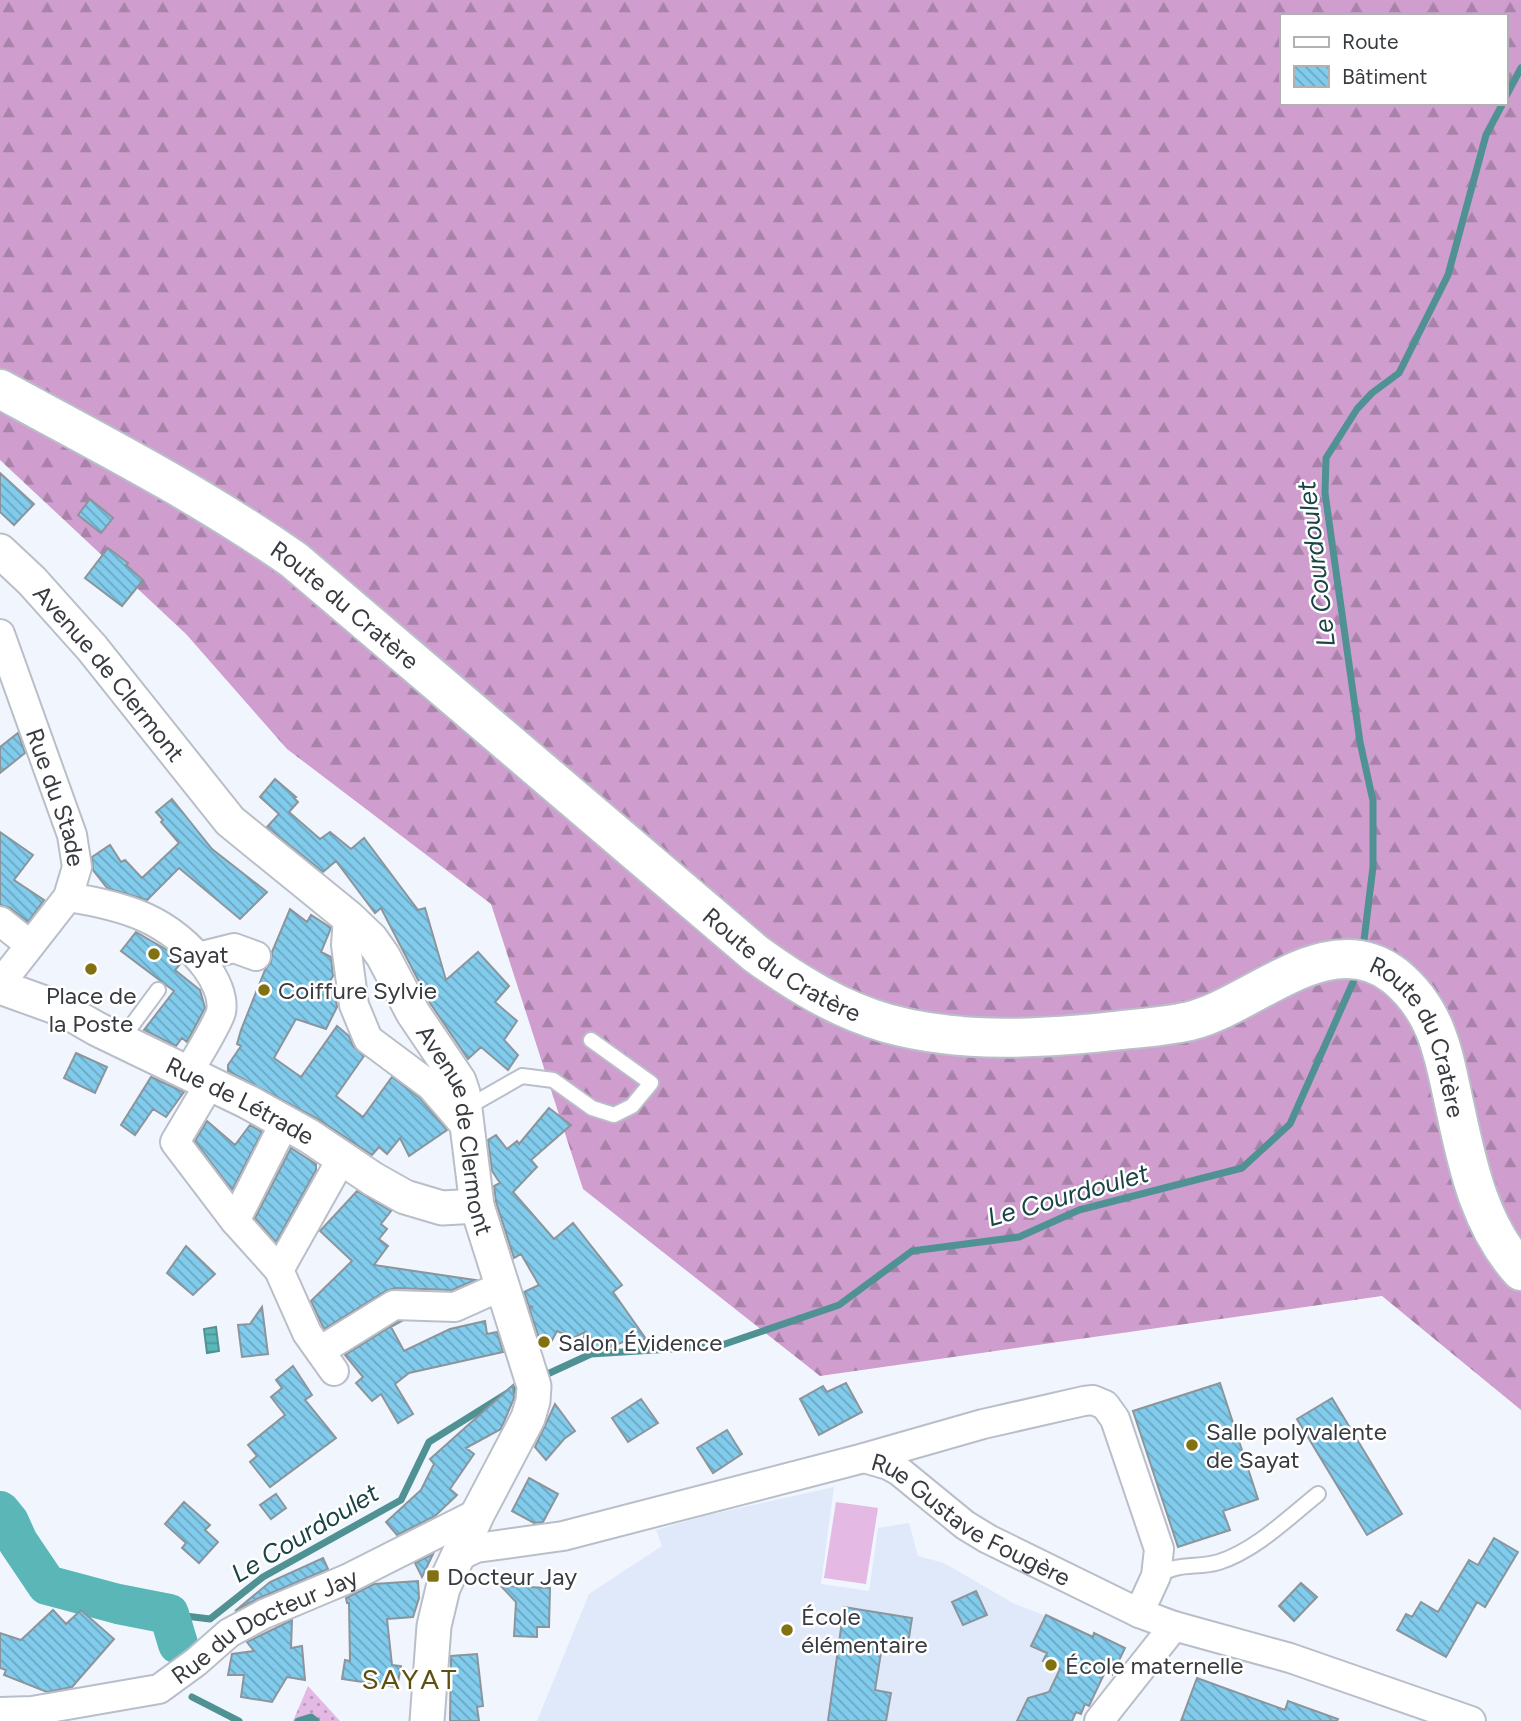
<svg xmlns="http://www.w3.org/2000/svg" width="1521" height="1721" viewBox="0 0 1521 1721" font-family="Figtree,sans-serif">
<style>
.built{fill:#dfe9fa}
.grass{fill:url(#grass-dots)}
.forest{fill:url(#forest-firs);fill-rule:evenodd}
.park{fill:#e4b9e4}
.water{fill:url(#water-rules);stroke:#509293;stroke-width:2}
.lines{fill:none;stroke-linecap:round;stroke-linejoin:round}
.stream{stroke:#509293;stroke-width:7}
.river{stroke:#5bb7b7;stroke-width:40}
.building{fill:url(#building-back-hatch);stroke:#8b959b;stroke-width:2}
.service-casing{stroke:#b9bfc8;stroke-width:18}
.minor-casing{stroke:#b9bfc8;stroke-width:32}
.tertiary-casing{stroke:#b9bfc8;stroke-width:37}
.secondary-casing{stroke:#b9bfc8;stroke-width:42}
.service{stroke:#fff;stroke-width:14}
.minor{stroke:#fff;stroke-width:28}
.tertiary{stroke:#fff;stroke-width:33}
.secondary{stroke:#fff;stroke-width:38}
.poi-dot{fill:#827110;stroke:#fff;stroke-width:2.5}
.labels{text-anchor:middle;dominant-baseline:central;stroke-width:5;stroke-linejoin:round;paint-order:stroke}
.street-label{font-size:24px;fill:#383b3f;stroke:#fff}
.poi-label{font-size:24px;fill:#383b3f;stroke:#fff;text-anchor:start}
.water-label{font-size:26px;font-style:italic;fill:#1a4445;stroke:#fff}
.quarter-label{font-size:28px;letter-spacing:2px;fill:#5c5012;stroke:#fff}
</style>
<defs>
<pattern id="grass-dots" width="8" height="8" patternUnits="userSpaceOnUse" patternTransform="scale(1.75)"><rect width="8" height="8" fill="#e4b9e4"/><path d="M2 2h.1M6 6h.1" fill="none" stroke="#ba98ba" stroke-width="1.8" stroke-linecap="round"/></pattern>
<pattern id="forest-firs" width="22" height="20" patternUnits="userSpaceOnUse" patternTransform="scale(1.75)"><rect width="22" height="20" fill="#cf9ecf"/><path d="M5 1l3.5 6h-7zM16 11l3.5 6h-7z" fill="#a982a9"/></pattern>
<pattern id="water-rules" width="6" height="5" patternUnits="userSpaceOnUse" patternTransform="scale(1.75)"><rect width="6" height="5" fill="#5bb7b7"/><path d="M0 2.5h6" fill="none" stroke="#4c9696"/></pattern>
<pattern id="building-back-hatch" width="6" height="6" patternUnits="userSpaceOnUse" patternTransform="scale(1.75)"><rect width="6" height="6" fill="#81cbec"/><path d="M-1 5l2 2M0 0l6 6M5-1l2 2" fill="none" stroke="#6ba6c1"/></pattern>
</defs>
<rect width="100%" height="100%" fill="#f1f6fe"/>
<path class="built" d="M834,1487L821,1584L869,1591L878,1528L909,1523L918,1556L944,1563L1013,1603L1061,1622L1058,1629L1065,1633L1069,1625L1077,1629L1074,1637L1089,1644L1094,1633L1125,1648L1112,1675L1105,1672L1089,1706L1085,1705L1081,1714L1076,1712L1072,1721H537L589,1594L662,1546L656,1530L704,1516Z"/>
<path class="grass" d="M308,1686L340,1721H293Z"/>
<path class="forest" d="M0,0H1521V1410L1382,1296L820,1376L583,1189L491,904L287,749L186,634L0,460ZM1281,16H1505V103H1281Z"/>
<path class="park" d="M836,1502L878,1508L866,1584L824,1578Z"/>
<path class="water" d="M216,1327L219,1351L207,1353L204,1329Z"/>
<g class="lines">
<path class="stream" d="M1505,98L1521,68
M1364,940L1373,867V801L1360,742L1325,493L1326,458L1357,409L1372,393L1399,373L1448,275L1486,135L1503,103
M541,1377L591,1354L719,1346L839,1305L912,1251L1019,1237L1079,1210L1242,1168L1290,1124L1354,980
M169,1614L210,1619L263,1577L401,1500L429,1442L506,1394L524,1385
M192,1697L239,1721
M298,1721L311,1717L316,1721"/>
<path class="river" d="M0,1511L9,1522L18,1542L47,1585L118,1604L169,1614L178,1644"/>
</g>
<path class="building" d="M0,473L34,504L14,525L0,512Z
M90,499L113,518L101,533L78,515Z
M108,548L128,563L126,565L143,580L122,606L85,578Z
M18,733L25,753L0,773V747Z
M275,779L296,797L294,798L298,802L289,812L320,839L330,832L351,849L364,838L418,910L425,908L446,980L478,952L509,986L495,1002L517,1021L504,1040L518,1055L508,1070L481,1047L468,1059L430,1003L381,908L375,913L336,861L323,872L267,827L279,814L260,797Z
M172,799L212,849L267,892L240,919L179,868L147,900L107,888L93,870L92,857L110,845L121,862L125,860L142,878L179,843L161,822L163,820L156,812Z
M0,832L33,855L14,880L44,900L28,922L10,908L0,905Z
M290,909L307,922L311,915L331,928L321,952L331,957L333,976L330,981L334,985L337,1007L326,1029L296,1019L274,1058L301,1077L337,1026L349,1036L353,1046L364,1056L336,1096L363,1117L392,1077L420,1098L447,1130L409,1156L400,1138L387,1154L379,1147L372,1155L318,1119L228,1071V1065L241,1046L237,1044L241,1030L265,970L271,962L272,952Z
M136,932L167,950L181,963L175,970L200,990L205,1008L187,1042L182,1038L176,1046L144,1030L174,991L121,951Z
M76,1053L107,1067L95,1093L64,1078Z
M151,1077L184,1092L166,1117L153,1109L135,1135L121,1125Z
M549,1108L571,1125L531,1160L537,1167L513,1192L554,1239L573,1223L622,1285L613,1292L646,1339L623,1342L605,1349L582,1347L585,1332L573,1338L557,1331L551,1342L541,1344L529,1308L533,1307L529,1306L524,1292L539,1285L521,1254L514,1258L496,1202L494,1186L500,1183L492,1171L488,1140L496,1135L507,1149L517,1141L519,1144Z
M207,1121L235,1145L250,1125L262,1132L232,1190L195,1141Z
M291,1148L316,1164V1170L276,1242L255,1218Z
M357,1191L391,1211L381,1224L387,1229L379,1239L388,1246L374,1265L475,1280L452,1290L395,1288L386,1291L324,1329L311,1301L352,1261L320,1231Z
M186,1246L215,1274L193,1295L167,1273Z
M262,1307L268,1354L242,1357L238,1325L250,1324Z
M485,1321L487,1334L497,1332L503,1352L409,1373L395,1384L413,1414L398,1423L381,1394L372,1401L356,1383L363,1377L345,1355L398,1322H400L391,1327L404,1351L450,1329Z
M293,1366L312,1395L305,1400L336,1438L270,1487L250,1462L257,1456L248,1445L285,1415L271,1397L282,1388L276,1380Z
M846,1383L862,1412L819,1435L800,1399L823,1386L827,1392Z
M1220,1383L1258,1499L1223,1511L1230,1530L1178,1547L1133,1411Z
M513,1385L514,1398L501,1429L466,1448L474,1454L450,1489L457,1495L435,1516L397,1535L386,1522L421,1490L434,1464L430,1459Z
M1332,1398L1402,1514L1367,1535L1297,1419Z
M641,1399L658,1423L628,1442L612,1418Z
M555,1404L575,1431L564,1439L546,1460L535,1447Z
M727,1430L742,1454L713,1473L697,1448Z
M529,1478L558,1494L543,1522L534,1523L512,1511Z
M276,1494L286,1508L271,1519L260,1505Z
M184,1502L210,1525L205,1530L218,1542L199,1563L182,1548L186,1543L165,1524Z
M1494,1538L1518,1552L1485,1607L1477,1602L1446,1657L1397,1630L1406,1614L1412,1617L1421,1602L1438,1612L1469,1560L1478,1565Z
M433,1554L422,1577L415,1563Z
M323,1558L328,1569L257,1599L235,1611L270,1582Z
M418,1581L419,1598L413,1617L387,1619L392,1665L401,1666L397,1687L342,1679L345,1660L350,1661L349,1603H347L346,1598L374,1584Z
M1301,1583L1317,1597L1294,1621L1279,1606Z
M501,1586L550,1588L549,1627H537V1637L514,1636L516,1602Z
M976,1591L987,1615L963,1625L952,1602Z
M844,1607L912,1618L908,1644L883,1640L875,1690L891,1693L886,1721H828Z
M53,1610L66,1624L81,1610L114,1639L72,1687L47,1692L4,1675L6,1670L0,1668V1633L21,1640Z
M1046,1615L1093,1637L1094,1633L1125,1648L1112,1675L1105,1672L1089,1706L1085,1704L1081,1714L1076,1712L1072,1721H1017L1028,1698L1049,1692L1060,1669L1043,1661L1047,1653L1031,1646Z
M292,1620L291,1648L302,1646L305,1680L287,1677L272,1702L241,1697L244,1675H228L232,1654L254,1651L247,1642Z
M477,1654L483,1706L477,1707L479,1721H450L451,1656Z
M1197,1678L1285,1710L1288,1701L1338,1719L1337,1721H1181Z"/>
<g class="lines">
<g class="service-casing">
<path id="service" d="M121,1040L158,990
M466,1108L522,1076L553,1080L592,1108L614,1115L632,1106L651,1083L591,1040
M1157,1577C1177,1561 1197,1569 1219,1562C1256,1550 1288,1518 1318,1494"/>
</g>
<g class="minor-casing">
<g id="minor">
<path id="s1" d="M0,634L72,835L77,867L68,897L0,984"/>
<path d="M68,897C125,906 170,919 206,967C215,979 224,997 221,1012C218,1024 195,1060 188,1073"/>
<path d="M348,917L346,945L354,1005L368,1039L431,1086L468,1129"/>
<path d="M0,921L30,945"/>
<path d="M198,957L234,948L256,956"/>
<path d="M210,1083L175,1142L235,1221L279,1270L307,1333L334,1371"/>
<path d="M235,1221L285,1122"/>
<path d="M279,1270L342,1158"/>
<path d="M320,1351L394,1305L455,1307L502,1286"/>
<path d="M864,1458L983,1424L1084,1401L1093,1400L1105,1405L1115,1419L1159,1549L1156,1576L1139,1613"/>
<path id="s2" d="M457,1557L476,1548L563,1536L864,1458L888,1465L899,1471L965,1525L988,1539L1139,1613L1174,1626L1290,1658L1471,1721"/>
<path id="s3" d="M0,1712L32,1711L159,1689L196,1662L229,1633L264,1614L347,1579L478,1513"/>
<path d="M1099,1721L1174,1626"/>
</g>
</g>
<g class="tertiary-casing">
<g id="tertiary">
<path id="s4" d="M0,551L32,581L92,648L230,821L348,917L371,939L383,956L413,1013L459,1081L463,1093L477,1206L534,1386L533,1401L528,1418L478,1513L443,1588L434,1626L427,1721"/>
<path id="s5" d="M0,987L64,1010L97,1029L248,1102L309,1136L373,1179L405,1197L442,1208L477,1206"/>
</g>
</g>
<g class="secondary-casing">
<g id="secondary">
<path id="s6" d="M0,389C100,443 201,495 294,560L756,954C796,983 838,1009 886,1023C961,1044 1045,1039 1122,1030C1144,1028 1168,1026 1190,1021C1253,1006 1329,924 1395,976C1440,1013 1444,1059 1456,1112C1468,1169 1481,1227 1521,1271"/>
</g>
</g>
<use href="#service" class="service"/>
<use href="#minor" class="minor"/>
<use href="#tertiary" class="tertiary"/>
<use href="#secondary" class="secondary"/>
</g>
<g class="poi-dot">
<circle cx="154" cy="954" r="7"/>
<circle cx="91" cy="969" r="7"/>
<circle cx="264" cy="990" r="7"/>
<circle cx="544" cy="1342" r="7"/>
<circle cx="1192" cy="1445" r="7"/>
<rect x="426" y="1569" width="14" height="14" rx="3.5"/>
<circle cx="787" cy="1630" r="7"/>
<circle cx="1051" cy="1665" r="7"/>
</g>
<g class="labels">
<g class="street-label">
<text stroke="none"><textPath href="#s6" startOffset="408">Route du Cratère</textPath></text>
<text stroke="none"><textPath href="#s4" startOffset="164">Avenue de Clermont</textPath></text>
<text stroke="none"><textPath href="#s1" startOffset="173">Rue du Stade</textPath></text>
<text stroke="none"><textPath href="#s6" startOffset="975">Route du Cratère</textPath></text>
<text stroke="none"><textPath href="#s6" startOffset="1689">Route du Cratère</textPath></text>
<text stroke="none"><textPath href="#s5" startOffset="266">Rue de Létrade</textPath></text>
<text stroke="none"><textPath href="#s4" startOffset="752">Avenue de Clermont</textPath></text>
<text stroke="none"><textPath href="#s2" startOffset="544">Rue Gustave Fougère</textPath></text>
<text stroke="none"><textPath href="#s3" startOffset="285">Rue du Docteur Jay</textPath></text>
</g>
<g class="poi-label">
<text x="168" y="954">Sayat</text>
<text x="278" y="990">Coiffure Sylvie</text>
<text x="91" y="995" text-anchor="middle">Place de<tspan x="91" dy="28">la Poste</tspan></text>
<text x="558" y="1342">Salon Évidence</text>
<text x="1206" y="1431">Salle polyvalente<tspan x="1206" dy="28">de Sayat</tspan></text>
<text x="447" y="1576">Docteur Jay</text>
<text x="801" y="1616">École<tspan x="801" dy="28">élémentaire</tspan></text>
<text x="1065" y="1665">École maternelle</text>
</g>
<g class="water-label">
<text transform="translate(1316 564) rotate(-97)">Le Courdoulet</text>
<text transform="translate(1068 1195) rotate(-16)">Le Courdoulet</text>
<text transform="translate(305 1533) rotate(-31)">Le Courdoulet</text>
</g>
<g class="quarter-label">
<text x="410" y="1679">SAYAT</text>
</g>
</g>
<rect x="1280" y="14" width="228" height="91" fill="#ffffff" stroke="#afb1b2" stroke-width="2"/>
<rect x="1294" y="37" width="35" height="10" fill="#ffffff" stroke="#afb1b2" stroke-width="2"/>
<text x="1342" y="49" font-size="21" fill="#383b3f">Route</text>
<rect x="1294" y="66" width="35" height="21" fill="url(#building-back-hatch)" stroke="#afb1b2" stroke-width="2"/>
<text x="1342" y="84" font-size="21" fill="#383b3f">Bâtiment</text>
</svg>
